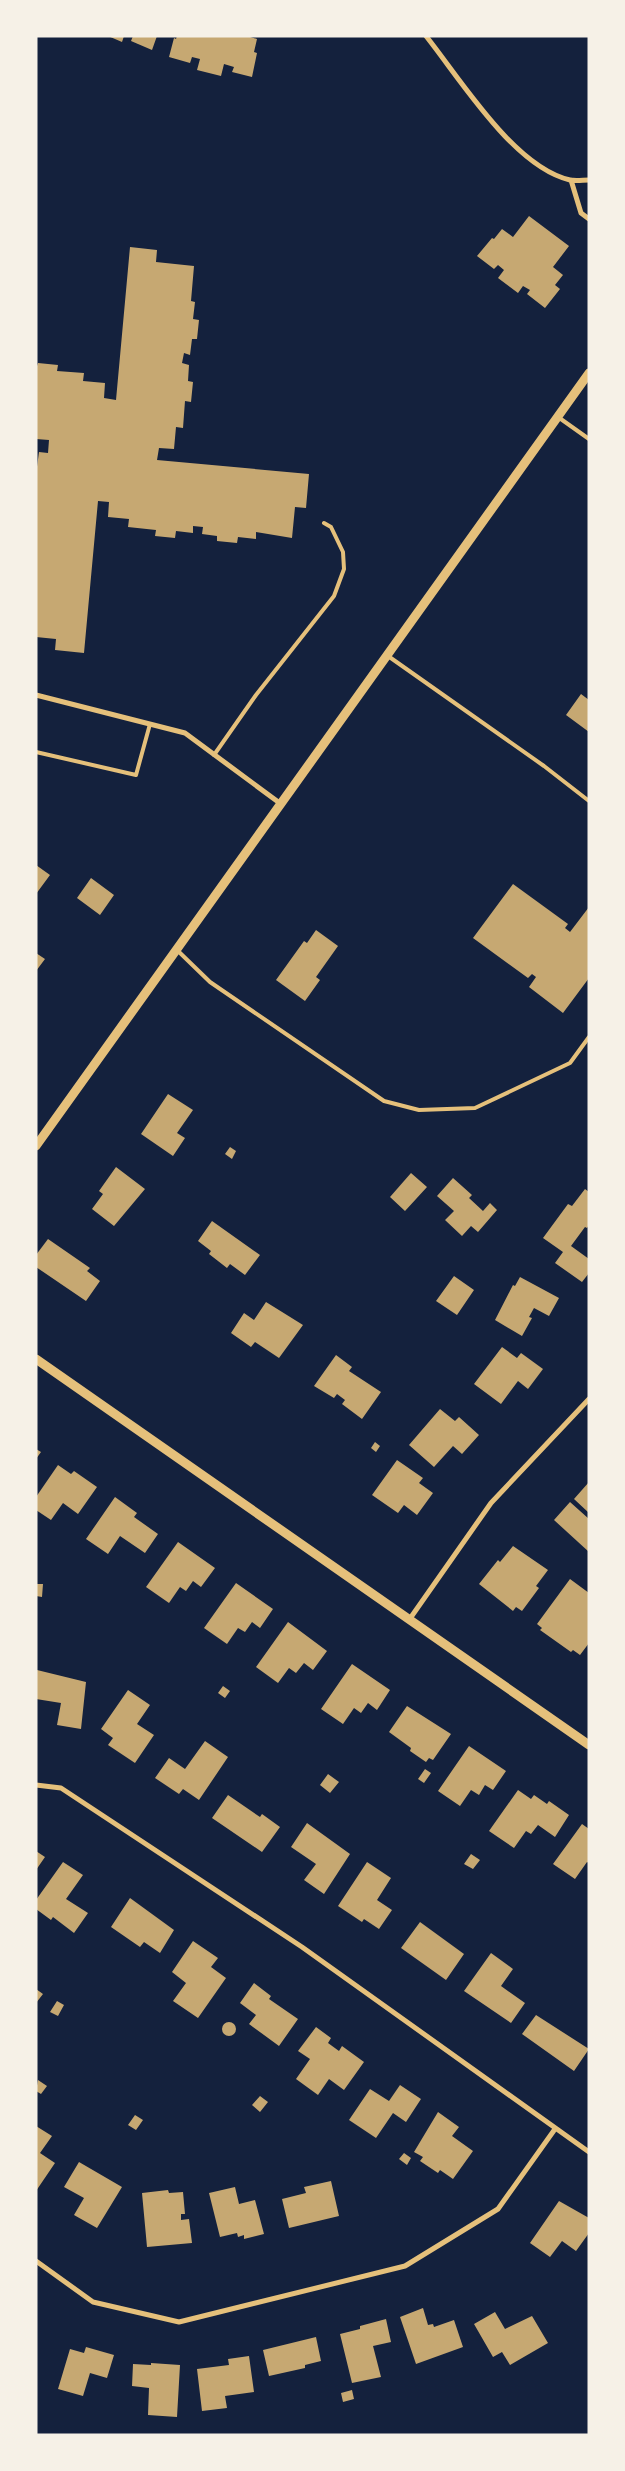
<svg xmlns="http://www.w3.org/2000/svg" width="625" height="2471" viewBox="0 0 625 2471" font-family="Rubik,sans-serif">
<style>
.building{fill:#c6a872}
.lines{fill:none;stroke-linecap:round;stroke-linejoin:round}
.service{stroke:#e5c07b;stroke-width:4}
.minor{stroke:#e5c07b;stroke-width:5}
.tertiary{stroke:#e5c07b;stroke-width:9}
</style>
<rect width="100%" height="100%" fill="#14213d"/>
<path class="building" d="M108,36H124L122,42Z
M133,36H157L152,50L131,41Z
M177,36H247L257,39L254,52L257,53L252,77L232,72L234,67L224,64L221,76L197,70L200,59L192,57L190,63L169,57L174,38L176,39Z
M529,216L569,246L553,267L563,275L555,285L560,289L545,308L527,294L530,290L523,286L518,293L498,278L504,270L498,265L494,269L477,256L492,238L494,239L502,229L513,237Z
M130,247L157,250L156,262L194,266L191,301L195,302L193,319L199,320L197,339H192L190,355L184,353L182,363L189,365L188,381L193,382L191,402L185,401L183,428L176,427L174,449L159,448L157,460L309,474L306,508L295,507L292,538L256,532V539L238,537L237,543L217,541V536L202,534L203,527L193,526V533L176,531L175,538L155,536L156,530L128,527L129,519L108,517L109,502L98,501L84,653L55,650L56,639L36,637V474L39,452L48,453L49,440L36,439V369L38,363L58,365L57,371L84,373L83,381L105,383L104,398L116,400Z
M581,694L589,700V732L566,715Z
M36,865L50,875L36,894Z
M91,878L114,895L100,915L77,898Z
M513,884L568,924L565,928L570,932L589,907V978L563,1013L529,987L536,977L532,974L528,978L473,938Z
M316,930L338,946L316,977L320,980L305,1001L276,980L304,941L307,943Z
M36,953L45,959L36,971Z
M168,1094L193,1110L177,1133L185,1138L173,1156L141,1134Z
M230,1147L236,1151L232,1159L225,1154Z
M116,1167L145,1189L114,1226L92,1209L103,1194L99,1191Z
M411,1173L427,1187L405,1211L390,1197Z
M453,1178L472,1195L469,1198L483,1211L490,1203L497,1210L478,1232L471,1226L462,1236L445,1220L454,1211L437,1196Z
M585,1189L589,1192V1225L587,1228L585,1227L571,1246L589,1259V1273L582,1282L555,1263L563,1252L543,1238L568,1204L572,1206Z
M212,1221L260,1255L245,1275L230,1264L227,1268L209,1254L211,1251L198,1241Z
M48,1239L90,1268L87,1271L100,1281L86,1301L36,1267V1255Z
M454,1276L474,1290L457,1315L436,1301Z
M520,1277L559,1298L549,1316L534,1308L529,1317L532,1318L522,1336L495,1320L513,1285L515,1286Z
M266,1302L303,1325L279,1358L255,1342L251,1347L231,1333L244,1313L254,1320Z
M502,1347L517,1358L521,1353L543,1369L528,1389L518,1381L501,1404L474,1384Z
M336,1355L352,1367L349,1371L381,1392L362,1419L342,1404L345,1400L337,1394L334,1398L314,1386Z
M440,1409L455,1421L459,1417L479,1435L462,1454L453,1446L434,1467L409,1445Z
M375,1442L380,1446L376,1452L371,1448Z
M36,1449L41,1452L36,1459Z
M397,1460L423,1478L419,1483L433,1493L417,1515L404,1505L398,1513L372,1495Z
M58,1465L71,1474L74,1471L97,1487L78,1514L63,1503L51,1520L36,1510V1497Z
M589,1482V1513L574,1499Z
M115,1497L137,1513L134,1517L158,1534L145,1553L120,1536L108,1554L86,1539Z
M570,1502L589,1519V1552L554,1520Z
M178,1542L215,1568L201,1587L193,1581L186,1591L180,1587L169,1603L146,1587Z
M513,1546L548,1570L536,1586L539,1588L522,1611L516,1607L513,1611L479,1584L498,1560L500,1562Z
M570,1579L589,1593V1643L580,1655L573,1650L571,1652L540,1630L542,1628L537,1624Z
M236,1583L273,1609L260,1628L252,1622L245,1632L238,1628L227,1644L204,1628Z
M36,1584H43L42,1597L36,1596Z
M288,1622L327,1651L313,1670L304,1663L296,1673L289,1668L278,1683L256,1667Z
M352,1664L390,1690L377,1710L368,1703L361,1713L354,1708L343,1724L321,1709Z
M37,1670L86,1682L81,1729L57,1725L61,1703L36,1699Z
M223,1686L230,1691L225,1698L218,1693Z
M128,1690L150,1705L137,1724L154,1735L135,1763L108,1745L113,1738L101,1729Z
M407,1706L451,1734L433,1760L429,1758L426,1762L410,1751L411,1748L389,1732Z
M205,1741L228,1757L199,1800L183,1789L179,1794L155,1778L169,1758L185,1769Z
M469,1746L506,1771L493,1790L485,1785L479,1795L471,1790L460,1806L438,1791Z
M425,1769L431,1773L424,1783L418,1779Z
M328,1774L339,1782L330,1793L320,1785Z
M518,1790L531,1799L534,1795L547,1804L549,1801L569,1815L555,1837L538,1825L531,1834L526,1831L514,1848L489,1831Z
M228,1795L260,1817L262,1814L280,1827L262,1852L212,1818Z
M307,1823L350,1854L324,1894L304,1880L316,1864L291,1847Z
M582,1824L589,1829V1863L587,1862L575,1879L553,1864Z
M36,1851L45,1857L36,1870Z
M471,1854L480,1860L473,1869L464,1864Z
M63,1862L83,1875L66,1899L88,1913L74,1933L53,1917L51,1920L36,1909V1900Z
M367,1862L391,1878L377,1900L392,1910L379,1929L364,1919L362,1922L338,1906Z
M130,1898L174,1930L160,1953L144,1942L140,1947L111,1927Z
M420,1922L464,1954L446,1980L401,1948Z
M193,1941L218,1958L211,1967L226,1978L198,2018L173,2001L186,1983L172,1972Z
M491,1953L513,1969L501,1986L525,2003L511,2023L464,1991Z
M254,1983L271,1996L269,1999L298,2019L279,2046L249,2024L256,2015L240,2003Z
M36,1989L43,1994L36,2003Z
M57,2001L64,2005L58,2016L50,2012Z
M536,2015L589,2049L574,2071L522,2034Z
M222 2029a7 7 0 1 1 14 0a7 7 0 1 1-14 0Z
M316,2027L331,2038L328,2043L339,2051L342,2046L364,2062L344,2090L329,2079L318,2095L296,2079L310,2059L298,2051Z
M38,2080L47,2086L41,2094L36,2091Z
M400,2085L421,2099L406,2122L393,2113L376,2138L349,2120L370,2089L389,2101Z
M260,2096L268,2102L260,2112L252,2105Z
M438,2112L459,2127L452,2136L473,2151L453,2179L440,2170L438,2173L420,2161L423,2157L414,2152Z
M135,2115L143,2120L136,2130L128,2125Z
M36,2126L52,2136L40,2153L55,2163L36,2191Z
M404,2153L411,2158L407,2165L399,2159Z
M79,2162L122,2187L97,2228L74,2215L84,2198L64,2187Z
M331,2181L339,2216L289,2228L282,2199L306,2193L304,2187Z
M235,2187L239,2204L255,2200L264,2234L244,2239V2235L238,2237L237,2233L220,2237L209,2193Z
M168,2190L169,2193L183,2192L185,2214H181V2220L189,2219L192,2243L147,2247L142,2193Z
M559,2201L589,2218V2233L576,2251L562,2241L550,2257L530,2243Z
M423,2308L428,2325L433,2324L434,2327L454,2320L463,2347L416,2364L400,2317Z
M495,2312L505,2329L532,2316L548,2343L510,2365L502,2352L493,2357L474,2324Z
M386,2319L391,2342L373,2346L381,2377L352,2383L340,2334L360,2329V2326Z
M316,2337L321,2361L305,2365V2368L269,2376L263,2350Z
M86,2347L114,2355L107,2378L90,2373L83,2396L58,2389L70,2349L84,2353Z
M249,2356L254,2392L225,2396L227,2408L202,2411L197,2369L229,2365L228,2359Z
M151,2363L180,2365L177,2417L148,2415L149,2388L132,2386L133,2364L151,2365Z
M352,2390L354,2399L343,2402L341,2393Z"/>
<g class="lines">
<path class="service" d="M558,417L589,439
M388,656L544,766L589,801
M36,752L136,775L150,724
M214,755L256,695L334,596L344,569L343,552L331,527L324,523
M177,950L210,982L384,1101L419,1110L475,1108L570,1063L589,1037"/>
<path class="minor" d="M426,36C461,80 514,167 570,180C576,181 583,180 589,180
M571,180L581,213L589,219
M36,695L185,733L281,804
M409,1620L491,1503L589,1399
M36,1785L61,1788L302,1947L589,2152
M36,2261L93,2302L179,2322L405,2266L498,2209L555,2129"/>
<path class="tertiary" d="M36,1146L589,373
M36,1359L589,1745"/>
</g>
<rect width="625" height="2471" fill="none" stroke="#f6f1e7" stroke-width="75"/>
</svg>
